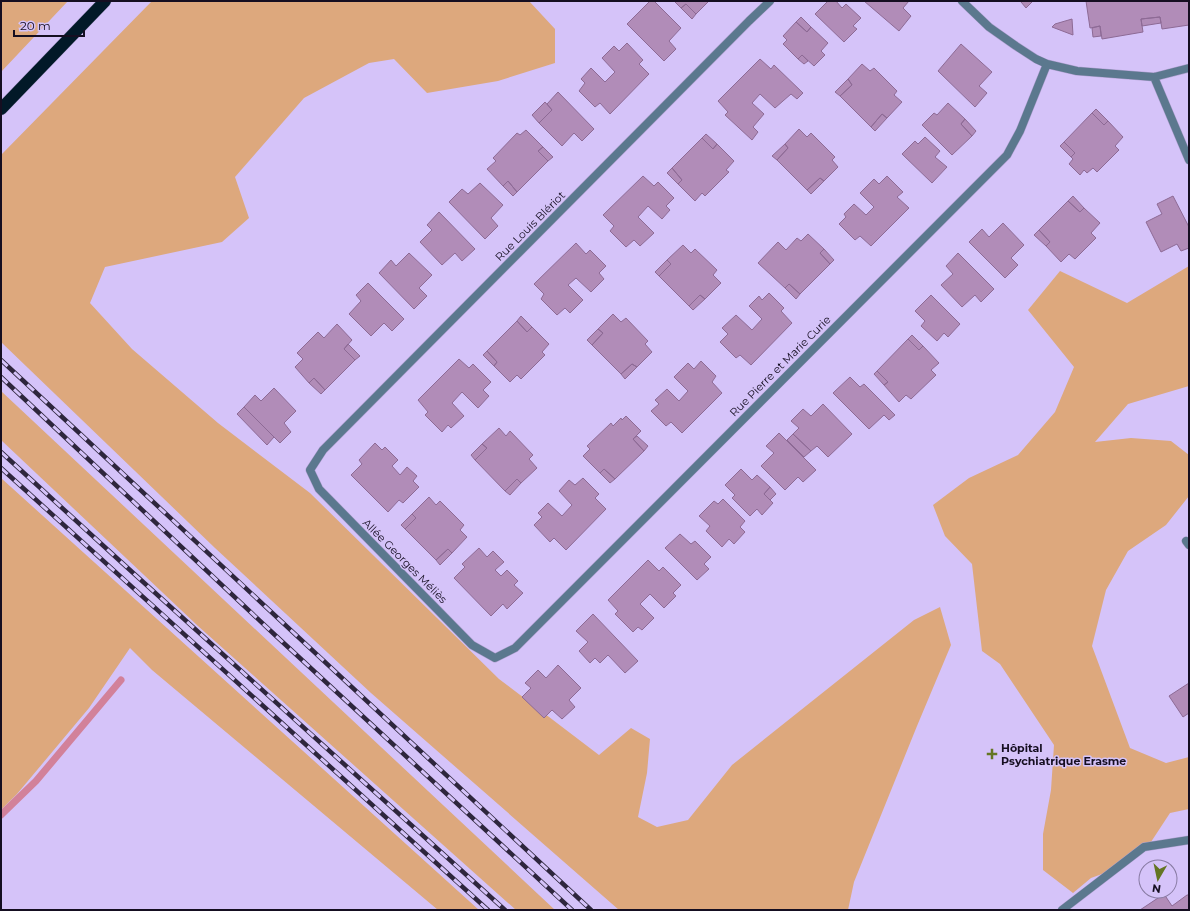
<svg xmlns="http://www.w3.org/2000/svg" width="1190" height="911" viewBox="0 0 1190 911" font-family="Montserrat,sans-serif">
<style>
.green{fill:#dda87d}
.lines{fill:none;stroke-linecap:round;stroke-linejoin:round}
.stream{stroke:#d2819a;stroke-width:7}
.building{fill:#b18cb8;stroke:#8d6a95}
.lane-casing{stroke:#b2a2d2;stroke-width:9}
.street-casing{stroke:#b2a2d2;stroke-width:9}
.highway-casing{stroke:#b2a2d2;stroke-width:13}
.lane{stroke:#5b788e;stroke-width:8}
.street{stroke:#5b788e;stroke-width:8}
.highway{stroke:#021928;stroke-width:12}
.rail-casing{stroke:#2e263d;stroke-width:4.5}
.rail{stroke:#d5c3f9;stroke-width:3;stroke-dasharray:9;stroke-linecap:butt}
.poi-dot{fill:#647523;stroke:#d5c3f9;stroke-width:1.5}
.labels{text-anchor:middle;dominant-baseline:central;stroke-width:3;stroke-linejoin:round;paint-order:stroke}
.street-label{font-size:11px;fill:#150e21;stroke:#d5c3f9}
.poi-label{font-size:11px;font-weight:bold;fill:#150e21;stroke:#d5c3f9;text-anchor:start}
</style>
<rect width="100%" height="100%" fill="#d5c3f9"/>
<path class="green" d="M1,1H68L1,72Z
M152,1H529L555,29V63L498,81L427,93L394,59L369,63L304,98L235,177L249,218L222,242L105,267L90,303L132,349L218,423L310,493L499,679L599,755L631,728L650,739L647,773L638,817L657,827L688,820L732,765L914,620L940,607L951,645L917,726L854,882L848,910H619L371,693L215,548L1,342V155Z
M1189,266V386L1128,404L1095,442L1131,438L1171,441L1189,455V496L1166,525L1128,551L1106,590L1092,646L1130,748L1166,763L1189,757V809L1170,813L1149,845L1124,866L1091,878L1073,893L1043,870V834L1051,790L1054,745L1000,664L982,651L972,564L945,536L933,505L969,478L1018,455L1055,412L1074,367L1028,310L1060,271L1127,303Z
M1,391L555,910H516L198,626L1,440Z
M1,478L479,910H438L152,670L130,648L89,708L17,794L1,810Z"/>
<g class="lines">
<path class="stream" d="M1,815L36,781L121,680"/>
</g>
<path class="building" d="M650,1H654L681,28L669,41L676,49L664,61L627,24Z
M674,1H709L696,14L686,4L681,8Z
M828,1H836L842,8L846,4L861,18L853,26L857,29L844,42L815,14Z
M864,1H909L903,8L911,16L899,31Z
M1022,1H1032V2L1026,8L1021,2Z
M1086,1H1189V25L1162,29L1160,17L1141,19L1143,32L1102,39L1100,26L1090,28Z
M686,4L696,14L692,19L681,8Z
M801,17L811,27L807,32L796,22Z
M1160,17L1161,23L1142,26L1141,19Z
M1072,19L1073,35L1052,27L1055,24Z
M796,22L807,32L811,27L828,43L821,51L825,55L814,66L802,55L798,59L783,44L787,40L783,36Z
M1100,26L1101,36L1093,37L1092,28Z
M627,43L643,60L639,64L649,74L610,114L600,103L595,107L579,91L585,83L581,79L591,68L605,82L615,72L602,58L614,46L619,51Z
M961,44L992,72L979,86L987,93L975,107L938,71Z
M802,55L808,61L804,64L798,59Z
M760,59L771,69L774,65L803,93L797,99L791,94L775,108L760,94L752,103L764,114L753,127L758,132L752,140L725,115L728,112L718,101Z
M862,64L870,71L874,68L897,91L894,95L902,102L887,118L882,114L871,127L840,96L852,85L848,79Z
M848,79L852,85L840,96L835,92Z
M558,92L594,129L582,141L574,133L562,146L539,123L552,110L547,104Z
M545,102L552,110L539,123L532,115Z
M948,103L965,119L961,124L972,136L952,155L922,125L934,113L937,115Z
M1096,109L1108,121L1104,125L1092,113Z
M1092,113L1104,125L1108,121L1123,137L1115,146L1119,150L1097,172L1093,168L1087,173L1084,170L1080,175L1069,164L1073,159L1071,157L1075,153L1064,142Z
M882,114L887,118L875,131L871,127Z
M965,119L976,131L972,136L961,124Z
M799,129L807,137L811,133L835,157L832,160L838,167L824,181L820,178L807,190L777,160L788,148L785,144Z
M526,130L543,147L538,151L548,161L517,192L508,181L503,186L487,169L496,161L493,158L517,133L520,135Z
M706,134L717,144L713,149L702,138Z
M925,137L940,151L935,157L947,167L932,183L902,154L915,141L918,144Z
M702,138L713,149L717,144L734,161L726,170L729,172L705,196L702,193L695,201L678,184L682,180L672,168Z
M1064,142L1075,153L1071,157L1060,146Z
M785,144L788,148L777,160L772,156Z
M543,147L553,157L548,161L538,151Z
M672,168L682,180L678,184L667,173Z
M643,176L654,186L658,182L674,198L666,206L670,210L662,219L648,206L638,217L654,233L640,246L634,240L626,247L610,231L614,226L603,215Z
M887,176L903,192L897,197L909,208L871,246L860,236L855,240L839,224L846,217L844,214L854,204L866,215L874,207L860,193L874,179L879,184Z
M820,178L824,181L811,194L807,190Z
M508,181L517,192L513,196L503,186Z
M480,183L503,205L491,218L498,226L485,239L449,202L462,189L468,194Z
M1073,196L1084,208L1080,212L1068,201Z
M1173,196L1189,227V248L1181,251L1177,244L1161,252L1146,222L1162,214L1157,204Z
M1068,201L1080,212L1084,208L1100,223L1091,233L1096,238L1075,259L1069,254L1061,262L1046,246L1050,242L1039,230Z
M439,212L475,249L462,261L455,253L442,265L420,242L432,230L427,225Z
M1003,223L1024,245L1011,258L1018,265L1005,278L969,242L982,229L989,237Z
M1039,230L1050,242L1046,246L1034,235Z
M808,234L824,249L820,253L830,264L800,294L789,284L785,288L758,263L778,242L786,250L797,238L801,241Z
M576,243L586,254L590,250L606,266L599,273L604,279L591,292L576,278L568,285L583,300L570,313L565,308L557,315L541,299L544,294L534,284Z
M683,245L691,253L695,249L717,270L713,275L721,283L705,299L700,295L689,306L659,276L671,264L667,260Z
M824,249L834,260L830,264L820,253Z
M409,253L432,275L419,288L427,296L414,309L379,273L391,260L396,266Z
M958,253L994,289L981,302L975,295L962,307L941,285L953,274L946,266Z
M667,260L671,264L659,276L655,272Z
M368,283L404,319L392,331L384,323L371,336L349,314L361,301L356,295Z
M789,284L800,294L796,299L785,288Z
M769,293L784,308L781,311L792,323L751,365L740,355L736,358L720,342L728,334L722,328L736,315L752,330L762,319L749,306L759,296L762,300Z
M700,295L705,299L693,310L689,306Z
M931,295L960,324L948,337L944,333L937,341L921,326L925,321L915,311Z
M613,314L621,322L626,318L648,341L645,344L652,352L637,367L632,364L621,374L592,345L603,333L598,329Z
M521,316L532,327L527,332L517,321Z
M517,321L527,332L532,327L549,344L542,352L545,355L521,379L517,375L510,382L494,366L497,362L487,351Z
M337,324L352,340L344,349L355,360L325,390L314,378L309,383L295,367L303,359L297,353L318,332L324,338Z
M598,329L603,333L592,345L587,340Z
M912,335L923,346L919,350L908,339Z
M908,339L919,350L923,346L939,363L931,370L936,375L911,399L906,395L899,402L884,385L888,382L877,371Z
M348,344L360,356L355,360L344,349Z
M487,351L497,362L494,366L483,355Z
M459,359L469,368L473,364L491,382L483,390L489,396L478,408L462,392L452,403L464,416L451,428L448,425L442,432L425,415L428,412L418,400Z
M701,361L716,376L712,382L722,393L682,433L671,422L666,426L651,411L659,404L655,400L667,389L679,401L688,391L674,377L688,363L694,369Z
M632,364L637,367L625,379L621,374Z
M877,371L888,382L884,385L874,374Z
M850,377L860,387L864,384L895,415L889,420L884,415L869,429L833,393Z
M314,378L325,390L321,394L309,383Z
M274,388L296,411L284,423L291,432L280,443L244,407L255,395L261,401Z
M823,404L852,434L828,457L817,446L811,451L793,434L799,428L791,421L803,409L811,416Z
M244,407L274,437L267,445L237,414Z
M626,416L641,431L633,439L644,451L615,479L604,469L600,473L583,456L590,449L587,446L611,423L613,426L621,418L622,420Z
M499,428L506,436L510,431L533,455L529,459L537,468L521,483L517,479L505,491L475,460L487,448L482,444Z
M779,433L816,470L803,482L798,477L785,490L761,466L774,453L766,446Z
M793,434L811,451L804,457L787,440Z
M637,436L648,446L644,451L633,439Z
M375,443L382,450L385,447L398,460L392,466L400,475L407,467L417,476L413,481L419,487L403,503L399,500L388,512L351,475L362,464L359,460Z
M482,444L487,448L475,460L471,455Z
M604,469L615,479L610,483L600,473Z
M741,469L752,480L757,475L770,487L764,494L773,503L762,515L757,509L750,516L732,498L735,495L725,485Z
M583,478L599,494L595,498L606,509L566,550L554,538L550,542L534,525L542,517L538,513L548,503L562,516L572,505L559,491L569,480L575,485Z
M517,479L521,483L510,495L505,491Z
M770,487L776,494L770,500L764,494Z
M429,497L436,505L440,501L464,525L460,530L467,537L452,553L448,549L436,560L405,529L416,518L412,514Z
M723,499L745,521L740,527L745,532L734,544L729,539L722,547L706,531L710,526L699,516L714,501L718,504Z
M412,514L416,518L405,529L401,525Z
M680,534L691,544L695,541L711,557L704,564L709,569L697,580L665,548Z
M479,548L487,557L493,551L504,562L495,570L501,576L507,570L518,581L514,585L523,593L507,609L503,604L491,616L454,578L465,567L462,564Z
M448,549L452,553L440,565L436,560Z
M648,560L659,571L663,567L681,585L673,593L676,596L664,608L650,594L640,604L654,618L642,630L638,627L633,632L615,614L618,611L608,600Z
M593,614L638,661L625,673L608,655L600,663L595,658L590,663L579,651L588,642L576,631Z
M558,665L581,688L569,700L575,707L562,719L552,710L544,718L522,697L531,688L525,683L538,670L546,678Z
M1189,683V713L1183,717L1169,696Z
M1164,894L1172,906L1187,895H1189V910H1140Z"/>
<g class="lines">
<g class="lane-casing">
<path id="lane" d="M1186,541L1189,545
M1062,910L1144,847L1189,840"/>
</g>
<g class="street-casing">
<path id="street" d="M770,1L749,21L323,450L310,470L319,489L472,645L495,658L515,648L1007,155L1020,131L1047,64
M962,1L989,27L1016,46L1036,59L1047,64L1077,71L1154,77L1189,68
M1154,77L1189,160"/>
</g>
<g class="highway-casing">
<path id="highway" d="M1,109L105,1"/>
</g>
<use href="#lane" class="lane"/>
<use href="#street" class="street"/>
<use href="#highway" class="highway"/>
<g class="rail-casing">
<path id="rail" d="M1,360L591,910
M1,377L275,635L572,910
M1,452L120,561L505,910
M1,468L488,910"/>
</g>
<use href="#rail" class="rail"/>
</g>
<path class="poi-dot" d="M990 748h4v4h4v4h-4v4h-4v-4h-4v-4h4z"/>
<g class="labels">
<g class="street-label">
<text transform="translate(530 226) rotate(-45)">Rue Louis Blériot</text>
<text transform="translate(780 366) rotate(-45)">Rue Pierre et Marie Curie</text>
<text transform="translate(405 561) rotate(45)">Allée Georges Méliès</text>
</g>
<g class="poi-label">
<text x="1001" y="748">Hôpital<tspan x="1001" dy="13">Psychiatrique Erasme</tspan></text>
</g>
</g>
<rect width="1190" height="911" fill="none" stroke="#150e21" stroke-width="4"/>
<g transform="translate(1158 879) rotate(189)"><circle r="19" fill="#d5c3f9" stroke="#887ba3"/>
<path d="M0-3L7 15L0 10L-7 15Z" fill="#647523"/>
<text y="-6" font-size="11" font-weight="bold" text-anchor="middle" fill="#150e21">N</text>
</g>
<path d="M14 30v6h70v-6" fill="none" stroke="#150e21" stroke-width="2"/>
<text x="20" y="30" font-size="12" fill="#150e21" stroke="#d5c3f9" stroke-width="3" paint-order="stroke">20 m</text>
</svg>
